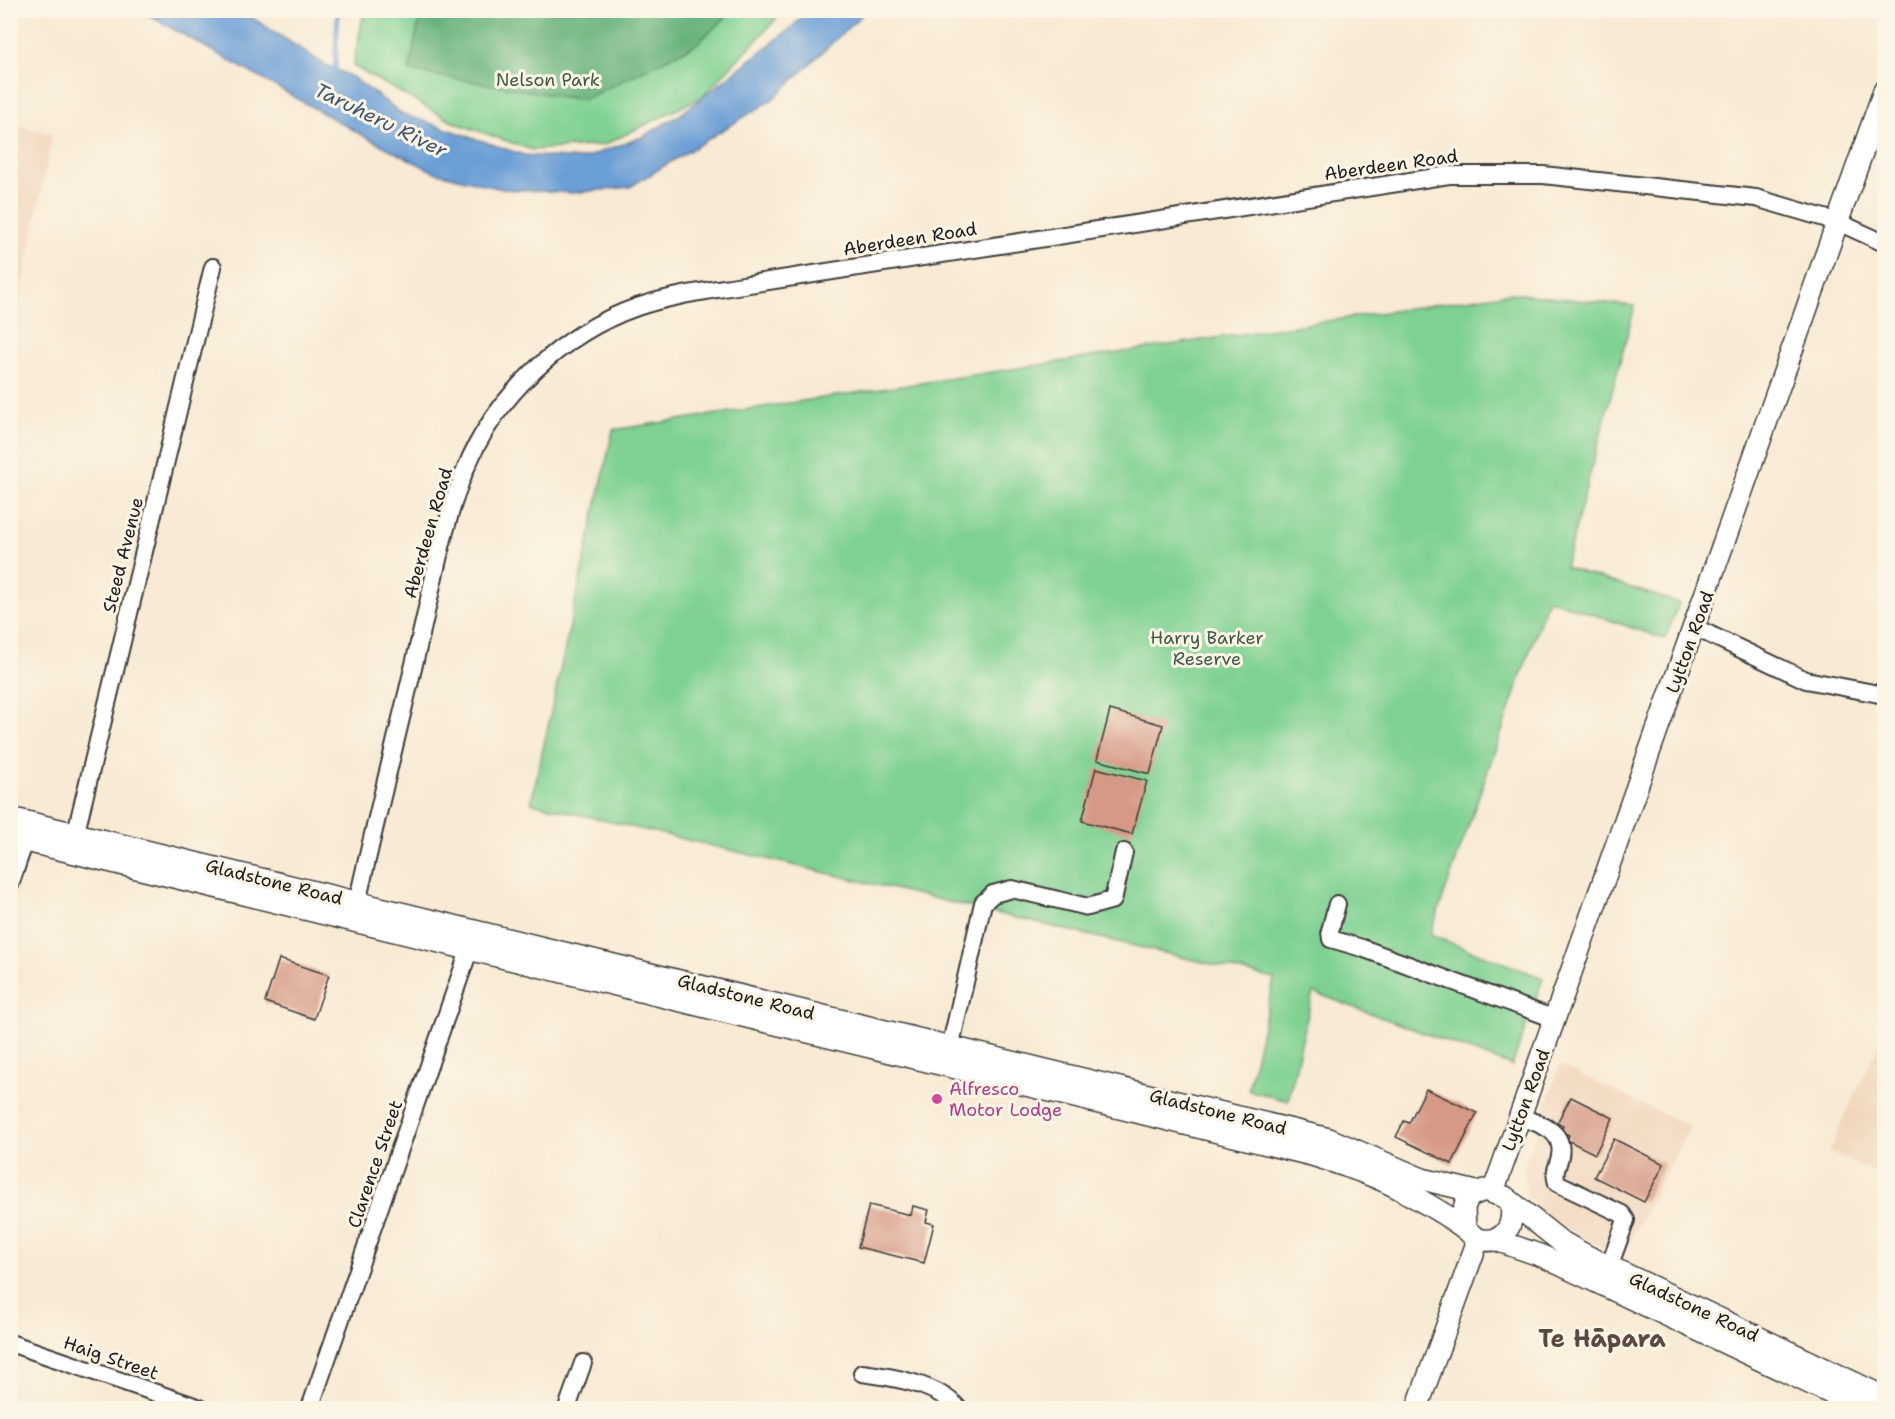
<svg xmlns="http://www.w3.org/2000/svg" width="1895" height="1419" viewBox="0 0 1895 1419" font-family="'Shantell Sans',sans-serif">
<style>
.built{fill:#f0d5bc}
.green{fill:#7fd193;stroke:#4e7658;stroke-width:1.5}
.forest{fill:#67b37d;stroke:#42684c;stroke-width:1.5}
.water{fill:#6a9ed6;stroke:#435d79;stroke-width:1.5}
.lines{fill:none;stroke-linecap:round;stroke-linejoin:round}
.stream{stroke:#6a9ed6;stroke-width:5}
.building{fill:#d69986}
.minor-casing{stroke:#3d3b38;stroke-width:20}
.major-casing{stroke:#3d3b38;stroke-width:24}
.minor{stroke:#fff;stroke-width:16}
.major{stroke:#fff;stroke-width:21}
.hotel-dot{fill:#d1479c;stroke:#fcf5e5;stroke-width:2}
.labels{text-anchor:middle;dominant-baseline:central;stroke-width:6;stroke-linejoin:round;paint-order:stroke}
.park-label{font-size:18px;fill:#3f5b46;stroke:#fcf5e5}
.street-label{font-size:18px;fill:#1c1c1c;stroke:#fcf5e5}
.hotel-label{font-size:18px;fill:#b23c85;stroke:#fcf5e5;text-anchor:start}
.water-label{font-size:20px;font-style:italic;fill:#3f5670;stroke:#fcf5e5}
.district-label{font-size:24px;font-weight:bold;fill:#5d4841;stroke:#fcf5e5}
</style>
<rect width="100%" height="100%" fill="#fcf5e5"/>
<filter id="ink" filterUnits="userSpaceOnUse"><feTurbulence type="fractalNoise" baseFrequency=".0167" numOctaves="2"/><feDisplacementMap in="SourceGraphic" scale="12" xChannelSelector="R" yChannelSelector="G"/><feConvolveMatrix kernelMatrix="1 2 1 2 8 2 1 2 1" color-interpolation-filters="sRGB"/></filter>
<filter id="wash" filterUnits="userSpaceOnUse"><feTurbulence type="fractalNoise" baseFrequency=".008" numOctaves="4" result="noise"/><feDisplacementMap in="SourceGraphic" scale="24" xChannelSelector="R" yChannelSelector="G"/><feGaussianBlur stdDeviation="1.35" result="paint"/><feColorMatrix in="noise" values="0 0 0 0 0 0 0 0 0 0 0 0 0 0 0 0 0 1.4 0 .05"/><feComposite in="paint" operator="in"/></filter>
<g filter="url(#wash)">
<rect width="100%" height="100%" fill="#f8ead4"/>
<path class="built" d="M11,124L53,134L11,343L10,124Z
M1884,1031V1177L1829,1151Z
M1560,1065L1690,1127L1621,1257L1549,1219L1533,1205L1526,1195L1524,1167Z"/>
<path class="green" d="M364,11H784L702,97L604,145L532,150L453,122L353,66Z
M1510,293L1635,306L1565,567L1679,603L1665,639L1548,599L1430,935L1543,978L1512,1066L1313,992L1288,1101L1248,1090L1274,979L531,803L613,430Z"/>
<path class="forest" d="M421,11V10L733,11L695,45L583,100L409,71Z"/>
<path class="water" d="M141,11H242L324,64L352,77L403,114L524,155L582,159L642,137L681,114L792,27L807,11H866L772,100L630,187L573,193L502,189L434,172L360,134Z"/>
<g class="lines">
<path class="stream" d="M335,69L338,10"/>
</g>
<g id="blocks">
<path class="building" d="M1110,710L1163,725L1150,774L1097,760Z
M1096,768L1147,781L1132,834L1082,821Z
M279,959L329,975L314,1019L265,1002Z
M1426,1089L1477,1113L1452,1164L1396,1137L1404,1121L1409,1123Z
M1571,1097L1613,1118L1595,1154L1567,1140L1569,1135L1561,1131L1563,1126L1557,1123Z
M1614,1139L1664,1164L1644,1202L1594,1177Z
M869,1205L911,1215L913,1206L929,1210L926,1222L934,1224L924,1263L858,1247Z"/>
</g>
</g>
<g filter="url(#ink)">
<use href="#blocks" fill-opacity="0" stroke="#3d3b38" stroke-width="1.5"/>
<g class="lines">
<g class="minor-casing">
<path id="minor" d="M1696,628L1806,680L1884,695
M73,844L213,267
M10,885L29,829
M1337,904L1330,931L1331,939L1362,948L1555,1019
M355,912C375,822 398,733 419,643C433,585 443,523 466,468C496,395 563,333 637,307C667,297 699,292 730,287L1449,175H1543L1756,198L1838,222L1884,243
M948,1057L983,903L993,894L1012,889L1088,907L1113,900L1124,852
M1520,1117C1538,1123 1565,1130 1560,1156C1558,1167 1553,1171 1557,1183L1622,1214L1626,1220L1609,1267
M10,1343L200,1408
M862,1373C893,1377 937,1384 958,1408
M310,1408L473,939
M567,1408L583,1363"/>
</g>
<g class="major-casing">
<path id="major" d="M10,818L1329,1139L1422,1179L1476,1192
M10,837L1312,1155C1343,1165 1373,1174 1402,1190C1422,1201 1446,1214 1464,1228C1471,1233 1474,1239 1483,1240C1506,1243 1514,1224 1511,1205
M1493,1192L1884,91
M1465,1228L1464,1208L1468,1197L1484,1190L1505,1197L1560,1241L1585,1255L1884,1397
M1496,1240L1542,1256L1862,1408
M1417,1408L1478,1240"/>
</g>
<use href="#minor" class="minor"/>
<use href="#major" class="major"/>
</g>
</g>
<circle class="hotel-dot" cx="937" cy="1099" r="6"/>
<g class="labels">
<g class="park-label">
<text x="548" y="80">Nelson Park</text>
<text x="1207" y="638">Harry Barker<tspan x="1207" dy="21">Reserve</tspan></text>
</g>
<g class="street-label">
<text transform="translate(1391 165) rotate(-8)">Aberdeen Road</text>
<text transform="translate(910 239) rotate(-9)">Aberdeen Road</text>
<text transform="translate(428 533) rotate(-74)">Aberdeen Road</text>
<text transform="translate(123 555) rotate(-76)">Steed Avenue</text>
<text transform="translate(1690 642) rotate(-70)">Lytton Road</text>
<text transform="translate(274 882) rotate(14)">Gladstone Road</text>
<text transform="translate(746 997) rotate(14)">Gladstone Road</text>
<text transform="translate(1526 1100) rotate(-70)">Lytton Road</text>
<text transform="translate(1218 1112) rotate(14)">Gladstone Road</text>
<text transform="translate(375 1164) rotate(-71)">Clarence Street</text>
<text transform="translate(1694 1307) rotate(25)">Gladstone Road</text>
<text transform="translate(111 1358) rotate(19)">Haig Street</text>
</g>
<g class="hotel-label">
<text x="949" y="1089">Alfresco<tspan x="949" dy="21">Motor Lodge</tspan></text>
</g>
<g class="water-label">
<text transform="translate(381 120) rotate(26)">Taruheru River</text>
</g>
<g class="district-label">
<text x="1602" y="1339">Te Hāpara</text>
</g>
</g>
<rect width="1895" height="1419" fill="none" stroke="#fcf5e5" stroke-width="36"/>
</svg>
